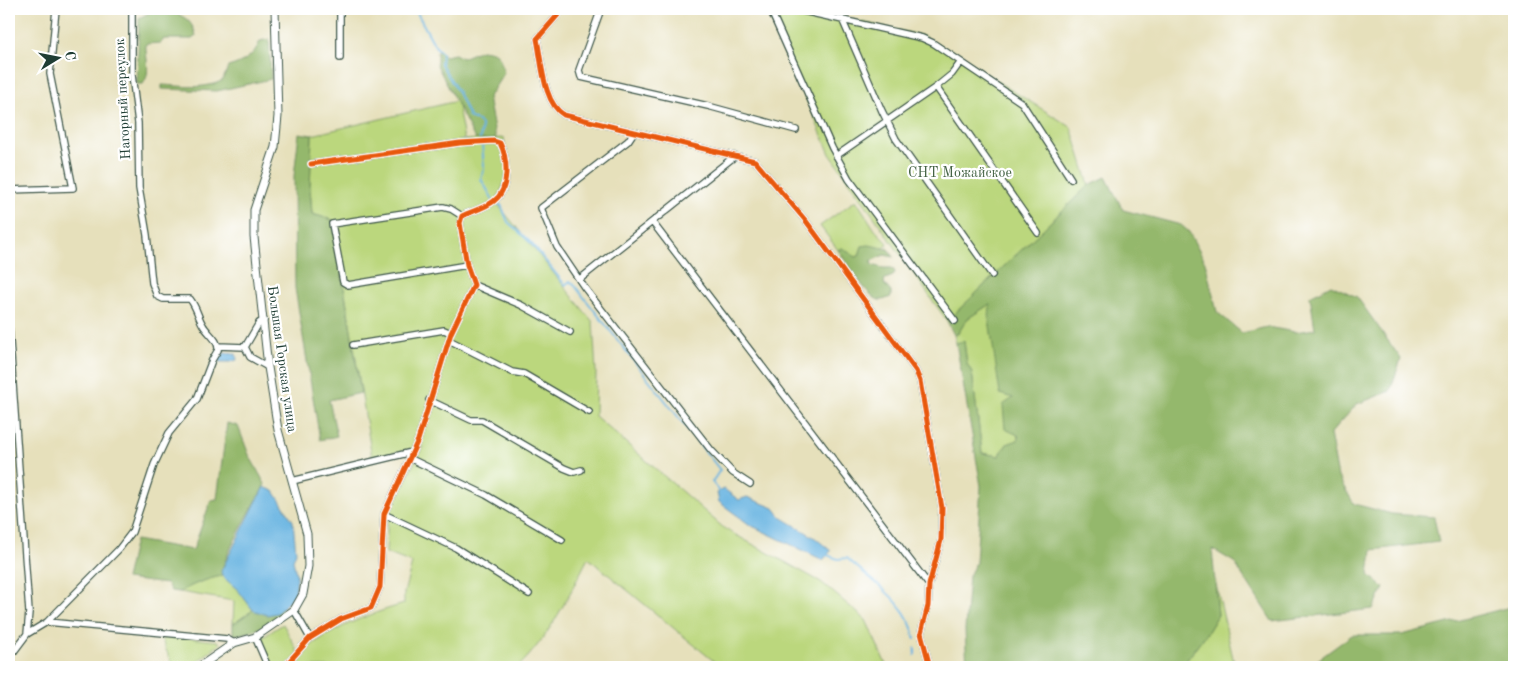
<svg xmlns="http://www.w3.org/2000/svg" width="1523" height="676" viewBox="0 0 1523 676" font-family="'Old Standard TT',serif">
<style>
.green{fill:#bbd77d;stroke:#6d8a58}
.forest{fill:#94b86c;stroke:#5a7a50}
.water{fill:#68b4e1;stroke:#44788a}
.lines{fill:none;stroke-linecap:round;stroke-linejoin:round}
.stream{stroke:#68b4e1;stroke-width:2}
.minor-casing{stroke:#3d5548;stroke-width:8}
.tertiary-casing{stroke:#3d5548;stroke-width:9}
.minor{stroke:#fff;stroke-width:5.5}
.tertiary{stroke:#fff;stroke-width:7}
.cycleway-casing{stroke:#fff;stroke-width:8}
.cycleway{stroke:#e8590c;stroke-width:5}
.labels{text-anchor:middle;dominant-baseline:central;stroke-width:4.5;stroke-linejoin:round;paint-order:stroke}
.street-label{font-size:14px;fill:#1f3d34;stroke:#fff}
.park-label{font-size:14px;fill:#466446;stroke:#fff}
</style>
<rect width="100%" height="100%" fill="#fff"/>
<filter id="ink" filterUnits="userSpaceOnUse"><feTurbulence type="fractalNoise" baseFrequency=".02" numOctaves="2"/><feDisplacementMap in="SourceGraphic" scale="10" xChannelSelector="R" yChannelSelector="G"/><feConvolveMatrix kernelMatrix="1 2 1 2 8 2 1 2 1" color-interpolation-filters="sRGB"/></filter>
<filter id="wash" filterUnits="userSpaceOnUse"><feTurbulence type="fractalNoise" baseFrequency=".0096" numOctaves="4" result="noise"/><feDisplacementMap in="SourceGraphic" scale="20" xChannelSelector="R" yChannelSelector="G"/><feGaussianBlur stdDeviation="1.12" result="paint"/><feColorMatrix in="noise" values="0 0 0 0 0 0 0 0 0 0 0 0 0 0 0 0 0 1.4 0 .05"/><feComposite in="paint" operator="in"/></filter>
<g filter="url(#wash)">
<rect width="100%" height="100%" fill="#e6e0bb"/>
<path class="green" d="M767,9H806L924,36L1071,127L1089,185L947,321L830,154Z
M457,101L464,140L504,138L508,175L496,202L593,322L596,372L595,416L725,529L821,582L866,620L887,667H721L588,558C568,597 550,636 518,667H275L260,639L283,624L299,654C333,628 363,616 404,604V593L412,563L386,553L388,512L423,447L372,457L333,220L312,214L310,188L312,135Z
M856,200L875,230L888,243L883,249L862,246L859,256L855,257L842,248L838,250L820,226Z
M990,304L1014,398L1018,441L1007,444L999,456L982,453L972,372L967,364L964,342L956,343L954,335L959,332L967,319Z
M9,415L13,490H9Z
M222,576L238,590L253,610L233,624L234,601L180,592C191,585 209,578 222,576Z
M1215,580L1235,667H1186L1183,665L1207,633L1218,615Z
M160,635L218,641L220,644L190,667H173Z"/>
<path class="forest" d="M149,9H177L179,15C188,18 194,26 196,36L192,39H164L161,43L146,44C145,59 152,71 143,84H137L139,18L149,13Z
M269,39L271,79L217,91L162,89V85C181,86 206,90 223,80L228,67C243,63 255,55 260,41Z
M481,50C501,52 499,55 504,73L488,98L496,139L478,140L474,137L437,65V52L439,51L445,56L455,54L462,58Z
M299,133L312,135L310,188L312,214L333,220L361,393L329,400L337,436L320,440L295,288L294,176Z
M1106,177L1123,210L1181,225L1189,232L1205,262L1217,312L1242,333L1267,327L1295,332L1315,329L1310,296L1331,285L1357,297L1401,359L1390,391L1357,404L1330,434L1338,477L1354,504L1392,514L1434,517L1439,542L1372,550L1369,575L1384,588L1373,609L1272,621L1234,562L1212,549L1218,615L1207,633L1183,665L1186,667H967L965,630L969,576L976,562L981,486L956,343L964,341L967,364L972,372L982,453L999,456L1007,444L1018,440V435L1005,429L1003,405L1013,398L1000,394L989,319L990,304L967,319L959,332L954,335L947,321L1089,185Z
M869,245L888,249L894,257L884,255L871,261L872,265L883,268H892L895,272L893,276L885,279L884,284L891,292V297C887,298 883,301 879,300C867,297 846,261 838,250L842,248L856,257L859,256L862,246Z
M227,423L238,426L249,455L265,484C257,502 219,561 222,576C209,578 191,585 180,592L171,591L167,584L126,579L135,540L193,550L211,500L217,499Z
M1514,606V667H1308L1352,635H1402Z
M285,607C279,624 249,634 233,635V624L253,610C267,615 273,616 285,607Z"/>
<path class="water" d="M225,353L236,354L237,360L230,362H219L218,356Z
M264,487L274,491L293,521L296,552L293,560L297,578L295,595L277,613L267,615L253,610L238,590L222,576L221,571Z
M724,489L739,500L747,497L774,508L781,517L814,537L831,551L823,560L750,525L719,502L717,493Z"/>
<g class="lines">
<path class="stream" d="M415,9L435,46L442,53L441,64L458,92L469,117L478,121L482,126L480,139
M482,144L484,168L481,179L493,200
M496,203L501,205L508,222L530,242L565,285L570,281L575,286L720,470L712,482L720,492
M827,555L838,559L847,558C872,582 909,602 915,639
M915,655V648"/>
</g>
</g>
<g filter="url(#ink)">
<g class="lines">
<g class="minor-casing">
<path id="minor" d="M340,9V58
M563,9L537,39C542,62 543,103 564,115L755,161L806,221L916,371L920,381L942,508L941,540L929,585L928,606L921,633L930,667
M601,9L579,70L581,77L708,106L796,130
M770,9L832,148L849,179L955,321
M794,9L922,38L933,43L1022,103L1071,179
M842,19L882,111L896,139L992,275
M936,87L1038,233
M634,132L628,141L541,208L557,247L584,287L711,450L733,473L750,484
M836,156L936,87L952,74L960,63
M9,190L73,188L50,74L56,9
M462,216L451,209L443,207L332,224L343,282L348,285L467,265
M653,223L929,585
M580,279L735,156
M474,285L521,305L570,332
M9,327L29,612L27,634L9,658
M449,340L512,372L524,374L589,412
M353,345L444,330L451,333
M218,346L245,347
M245,347L259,323L264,320
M245,347L250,357L268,367
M429,400L471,420H482L564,468L574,472L581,470
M409,458L486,495L562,540
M292,481L412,452
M384,514L456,548L529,594
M294,610L310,638
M47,622L227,639L234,643
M27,634L47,622L119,549L132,532L154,465L169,433L197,399L212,360L218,350C219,340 208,334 203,325C198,317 197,308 190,299H163L157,296L152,283L147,235L139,188L138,123L132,75V9
M255,637L268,667
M281,667L286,665L310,638L341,619L371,608L380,587L384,514L418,440L451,333L474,285L467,265L460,223L462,216C472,211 485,208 494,201C510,189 508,159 500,143L494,141L460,143L311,164"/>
</g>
<g class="tertiary-casing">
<path id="tertiary" d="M199,667L234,643L255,637L294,610L303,594L308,566L307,534L278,430L268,367L254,237V210L275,147L278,116L275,9"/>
</g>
<use href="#minor" class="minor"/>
<use href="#tertiary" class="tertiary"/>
<g class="cycleway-casing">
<path id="cycleway" d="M563,9L537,39C542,62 543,103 564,115L755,161L806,221L916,371L920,381L942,508L941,540L929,585L928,606L921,633L930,667
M281,667L286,665L310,638L341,619L371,608L380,587L384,514L418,440L451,333L474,285L467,265L460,223L462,216C472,211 485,208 494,201C510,189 508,159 500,143L494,141L460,143L311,164"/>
</g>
<use href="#cycleway" class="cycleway"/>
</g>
</g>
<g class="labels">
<g class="street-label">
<text transform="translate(123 99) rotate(-93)">Нагорный переулок</text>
<text transform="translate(282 359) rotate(82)">Большая Горская улица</text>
</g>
<g class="park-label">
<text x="960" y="173">СНТ Можайское</text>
</g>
</g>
<rect width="1523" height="676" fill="none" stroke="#fff" stroke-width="30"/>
<g transform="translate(58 58) rotate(80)" stroke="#ffffff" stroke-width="4" paint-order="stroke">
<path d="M0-4L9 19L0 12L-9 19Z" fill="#1f3d34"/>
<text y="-8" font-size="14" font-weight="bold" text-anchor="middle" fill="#1f3d34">С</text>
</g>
</svg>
